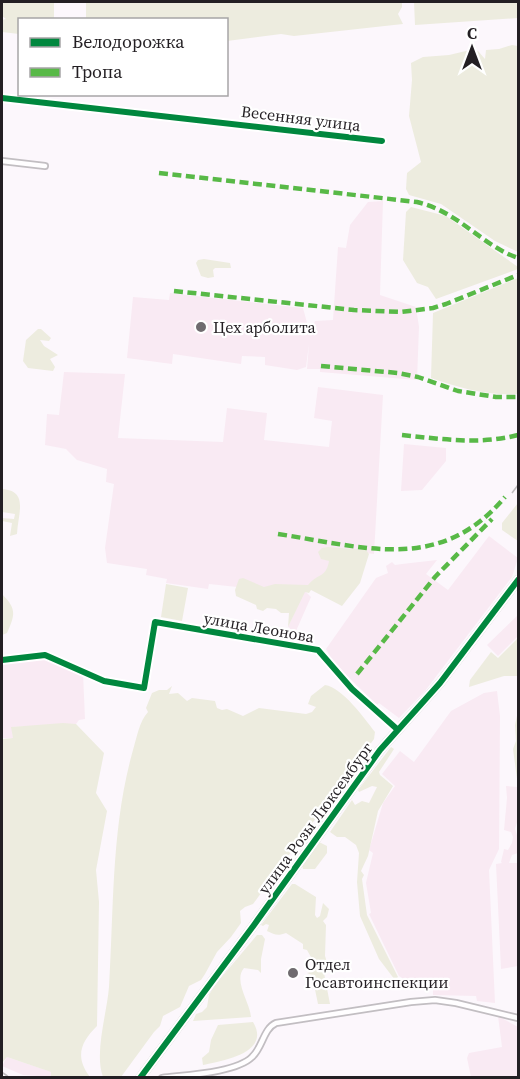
<svg xmlns="http://www.w3.org/2000/svg" width="520" height="1079" viewBox="0 0 520 1079" font-family="'Source Serif 4',serif">
<style>
.industrial{fill:#f9eaf3}
.green{fill:#edecdf}
.lines{fill:none;stroke-linecap:round;stroke-linejoin:round}
.street-casing{stroke:#c2bec2;stroke-width:8}
.secondary-casing{stroke:#c2bec2;stroke-width:10}
.street{stroke:#fffeff;stroke-width:4.5}
.secondary{stroke:#fffeff;stroke-width:7}
.rail{stroke:#c0bec0;stroke-width:1.5;stroke-dasharray:12 6;stroke-linecap:butt}
.quiet{stroke:#58b947;stroke-width:4.5;stroke-dasharray:9 4.5;stroke-linecap:butt}
.cycleway-casing{stroke:#fff;stroke-width:10}
.cycleway{stroke:#00873e;stroke-width:6}
.poi-dot{fill:#6f6b6f;stroke:#fff;stroke-width:2}
.labels{text-anchor:middle;dominant-baseline:central;stroke-width:4.5;stroke-linejoin:round;paint-order:stroke}
.street-label{font-size:16px;fill:#231f23;stroke:#fff}
.poi-label{font-size:16px;fill:#231f23;stroke:#fff;text-anchor:start}
</style>
<rect width="100%" height="100%" fill="#fcf7fc"/>
<path class="industrial" d="M383,201L380,295L416,307L419,327L417,380L320,372V369H307L309,344L306,367L297,370L265,365V357L242,356L241,364L173,354L172,364L127,358L133,297L169,300L170,293L303,308L310,334L315,321L333,320L338,247L346,248L350,225L368,202Z
M64,372L125,374L118,438L223,442L227,408L267,413L264,440L329,447L332,421L314,418L318,387L383,395L374,554L366,553L305,591L311,597L292,640L286,637L290,628L288,627L303,594L209,584L208,589L166,583L167,579L146,575L147,569L107,563L105,548L114,484L106,482L107,469L77,460L66,449L45,445L47,414L59,415Z
M404,444L446,448V461L422,490L401,491Z
M489,536L518,558L512,577L425,691L399,718L379,703L377,705L334,663L326,649L376,578L388,573L386,566L392,562L395,565L402,564L437,560L426,574L448,590Z
M518,615V636L498,656L487,645Z
M45,655L83,673L85,719L79,720L76,724L12,727L13,738H2V658V659Z
M497,691L500,716L499,849L489,870L495,1003L477,1001L476,996L433,995V989H428L427,981L410,983L399,976L369,914L371,913L366,883L373,853L369,850L383,803L395,786L382,774L400,751L414,762L451,711L484,693Z
M506,786L518,787V819L515,829L518,838V853L512,855L509,863H518V966L501,969L496,864L502,863L501,862L504,849L508,850L512,843L513,837L511,832L504,830L507,798Z
M498,1016L518,1027V1077H471L467,1058L469,1053L502,1047Z
M7,1057L52,1072L51,1077L23,1075L2,1066Z"/>
<path class="green" d="M2,2H54V19L20,20L19,34L2,32V20L6,19L2,16Z
M86,2H402V7L398,14L403,24L294,36L281,34L227,41L226,20L86,19Z
M414,2H518V18L415,25Z
M512,45L518,46V252L495,241L441,204L409,195L406,189L407,173L421,162L409,116L412,80L411,63L423,57L449,55L470,50L478,51L485,59L486,50L499,49Z
M411,207L446,216L518,267V269L436,299L428,287L417,283L403,260L406,212Z
M204,259L230,263L231,268H215L213,270L214,277L208,278L201,276L196,263L198,260Z
M518,278V394C489,396 459,388 431,378L433,313Z
M38,329H41L51,338L49,341L40,340L44,346L58,355L50,359L55,367L53,371L28,368L23,361L26,340Z
M2,489C29,491 18,513 17,534L10,536L12,523L2,521V518L14,519L15,514L2,512Z
M518,503V541L502,530V523Z
M328,547L366,550L369,554L360,583L342,606L311,590L309,593L305,592L288,627L289,613H281L276,609L267,608L263,611L257,609L256,605L236,596L235,590L239,579L243,578L264,587L275,584L308,585C318,573 326,578 329,561L321,559L318,552L322,548Z
M166,584L188,588L182,621L161,617Z
M2,594C17,609 15,615 7,633L2,635Z
M518,638V676H504L469,687L470,680L491,652L498,658Z
M325,685C343,688 364,718 375,732L374,739L253,904L245,907L240,911L241,923L231,937L217,952L205,974L201,980L189,986L180,1007L163,1016L160,1026L154,1032L121,1077H103C94,1053 107,1013 109,987C114,907 111,828 133,750C137,737 139,722 148,712L146,708L152,693L159,690H167L172,686L169,694L178,693L187,701L192,698L215,701L217,708L222,710L227,709L243,716L259,708L306,714L312,712L316,707L308,704L311,696Z
M518,711V786L513,749L516,741L515,725Z
M63,723L76,724L104,753L96,793L107,811L96,870L99,902L97,1026C80,1043 75,1057 90,1077H51V1072L7,1057L2,1063V739L13,738L11,727Z
M391,747L394,749L379,772L380,775L393,786L378,811L368,856L361,871L364,875L362,879L367,915L398,977L395,980L379,959L360,916L357,882L359,853L356,845L345,837H337L330,832L352,800L355,805L362,801L369,803L377,787L372,786L359,792L358,790Z
M319,842L327,846V853L315,869H303L302,865Z
M292,884H295L316,897L315,915L317,918L320,916L323,903L329,909L327,917L323,921L326,925L325,956L327,962L323,968L330,1004H318L312,975L307,973L312,972V959L307,950L303,949V944L286,933C278,936 275,935 267,931L269,925L266,924L263,926L261,925Z
M257,935H262L265,939L261,959V973L258,970L244,968C233,981 250,1002 251,1017L193,1021L196,1014L202,1012L207,1007L209,995L215,985Z
M253,1022C272,1053 221,1061 203,1065L202,1058L209,1052L211,1040L218,1025Z"/>
<g class="lines">
<g class="street-casing">
<path id="street" d="M2,98L382,141
M2,161L45,166
M2,660L45,655L104,681L144,688L155,622L318,650L352,689L398,730
M2,1076L5,1078
M162,1078C184,1075 236,1073 252,1057C263,1047 263,1029 276,1023L411,1002L435,1000L456,1003L518,1018"/>
</g>
<g class="secondary-casing">
<path id="secondary" d="M140,1078L254,925L380,750L440,683L518,580"/>
</g>
<use href="#street" class="street"/>
<use href="#secondary" class="secondary"/>
<path class="rail" d="M512,493L518,485"/>
<path class="quiet" d="M159,173L417,202C459,212 481,245 518,258
M174,291L354,310L401,312L433,308L446,304L518,275
M321,366L398,373L418,377L458,391L496,397H518
M402,435C441,439 480,445 518,435
M278,534C365,547 440,574 505,497
M357,674L435,577L492,519"/>
<g class="cycleway-casing">
<path id="cycleway" d="M2,98L382,141
M2,660L45,655L104,681L144,688L155,622L318,650L352,689L398,730
M140,1078L254,925L380,750L440,683L518,580"/>
</g>
<use href="#cycleway" class="cycleway"/>
</g>
<g class="poi-dot">
<circle cx="201" cy="327" r="6"/>
<circle cx="293" cy="973" r="6"/>
</g>
<g class="labels">
<g class="street-label">
<text transform="translate(301 118) rotate(7)">Весенняя улица</text>
<text transform="translate(259 627) rotate(10)">улица Леонова</text>
<text transform="translate(315 818) rotate(-54)">улица Розы Люксембург</text>
</g>
<g class="poi-label">
<text x="213" y="327">Цех арболита</text>
<text x="305" y="964">Отдел<tspan x="305" dy="18">Госавтоинспекции</tspan></text>
</g>
</g>
<rect width="520" height="1079" fill="none" stroke="#231f23" stroke-width="6"/>
<rect x="18" y="18" width="210" height="78" fill="#ffffff" stroke="#a7a5a7" stroke-width="1.5"/>
<rect x="30" y="38" width="30" height="9" fill="#00873e" stroke="#a7a5a7" stroke-width="1.5"/>
<text x="72" y="48" font-size="18" fill="#231f23">Велодорожка</text>
<rect x="30" y="68" width="30" height="9" fill="#58b947" stroke="#a7a5a7" stroke-width="1.5"/>
<text x="72" y="78" font-size="18" fill="#231f23">Тропа</text>
<g transform="translate(472 48)" stroke="#ffffff" stroke-width="4.5" paint-order="stroke">
<path d="M0-4.5L10 22L0 15L-10 22Z" fill="#231f23"/>
<text y="-9" font-size="16" font-weight="bold" text-anchor="middle" fill="#231f23">С</text>
</g>
</svg>
